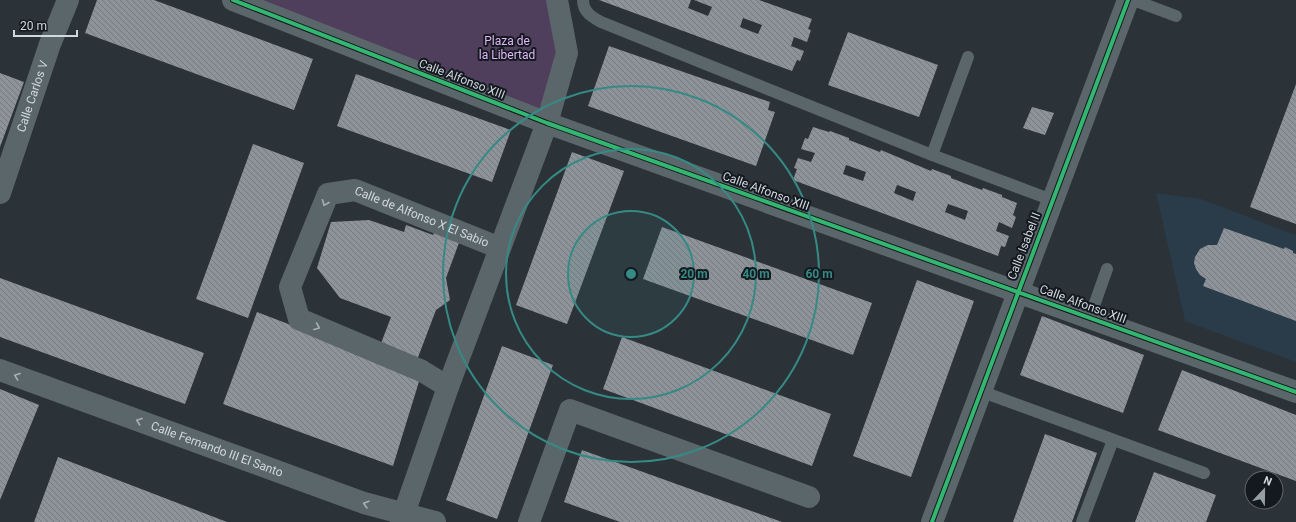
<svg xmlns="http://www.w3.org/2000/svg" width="1296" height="522" viewBox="0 0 1296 522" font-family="Roboto,sans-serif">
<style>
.built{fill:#2a3b4a}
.park{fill:#503f5c}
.building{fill:url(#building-back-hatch);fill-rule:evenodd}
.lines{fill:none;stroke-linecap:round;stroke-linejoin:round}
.lane{stroke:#5b666a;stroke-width:12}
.street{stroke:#5b666a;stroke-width:22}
.cycleway-casing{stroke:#13191f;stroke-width:6}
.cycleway{stroke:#33b770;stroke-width:4}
.oneway{stroke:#a7b0b7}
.ring{fill:none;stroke:#368a85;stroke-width:2}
.labels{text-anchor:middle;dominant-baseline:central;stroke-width:4;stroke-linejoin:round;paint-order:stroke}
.park-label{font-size:12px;fill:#dfb6f7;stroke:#13191f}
.street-label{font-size:12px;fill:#d0d8e0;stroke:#13191f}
.centre{fill:#368a85;stroke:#13191f;stroke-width:2}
.ring-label{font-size:12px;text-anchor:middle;font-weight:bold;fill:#368a85;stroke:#13191f;stroke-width:4;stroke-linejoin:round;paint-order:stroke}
</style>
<defs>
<pattern id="building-back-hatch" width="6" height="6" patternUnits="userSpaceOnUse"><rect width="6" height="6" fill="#8e9299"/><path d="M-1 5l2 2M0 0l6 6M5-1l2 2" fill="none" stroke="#767a7f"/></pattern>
</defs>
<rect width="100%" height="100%" fill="#2b3238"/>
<path class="built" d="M1156,193L1201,199L1296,235V362L1185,321Z"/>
<path class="park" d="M253,0H548L556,53L545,113Z"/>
<path class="building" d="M97,0H154L313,59L294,110L85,33Z
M599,0H691L688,8L708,16L712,7L694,0H759L812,19L808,29L811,30L807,42L794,37L791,46L804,51L800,61L797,60L792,71ZM743,18L762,25L758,34L740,27Z
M848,32L938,65L919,117L828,85Z
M609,46L770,102L768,110L775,112L756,166L588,106Z
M0,73L24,82L0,147Z
M356,74L511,130L492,182L337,126Z
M1296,84V224L1250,207Z
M1032,107L1054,113L1045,135L1023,128Z
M813,127L829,132L830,131L849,138V140L880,152L881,150L931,171L932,169L951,176V178L982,190L983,188L1002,195V197L1017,203L1013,215L1016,217L1012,228L999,222L996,231L1009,236L1005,247L1001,246L998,256L793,180L797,169L794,168L798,158L811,162L815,153L801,149L805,138L808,139ZM846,165L866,172L863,181L843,174ZM897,185L916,192L913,201L894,193ZM948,204L968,211L965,220L945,212Z
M253,144L304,163L248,318L196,299Z
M572,152L624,171L567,324L516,305Z
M369,220L404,232L406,225L433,235L435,230L460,240L446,278L450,300L436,310L417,360L380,346L391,317L340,298L317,268L331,222Z
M662,227L872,303L853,355L643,279Z
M1224,228L1284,249L1285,247L1293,251V253L1296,254V321L1203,286L1206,279L1200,275L1196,269L1194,263L1195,257L1200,249L1208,245H1217Z
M0,278L204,353L185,404L0,337Z
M917,280L974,301L911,477L853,456Z
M257,312L421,375L393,466L223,404Z
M1042,316L1144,355L1123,413L1020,375Z
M622,337L831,414L812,466L603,389Z
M502,346L553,365L497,519L446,500Z
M1182,370L1296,415V481L1158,430Z
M0,389L39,405L0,500Z
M1045,434L1097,453L1072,522H1013Z
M582,450L782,522H620L564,502Z
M58,457L227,522H34Z
M1154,472L1216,495L1206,522H1135Z"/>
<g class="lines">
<path class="lane" d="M583,0C583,12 592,17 601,22L932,155L1052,200
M1133,0L1176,16
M932,155L968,57
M1090,317L1107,269
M980,391L1204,473
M1082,522L1113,440"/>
<g class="street">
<path d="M233,0L547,123L1296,392"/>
<path id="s1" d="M0,193L50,44L68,0"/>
<path id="s2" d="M0,370L364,503L435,522"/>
<path id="s3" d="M448,387L422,371L299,319L290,287L328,194L355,190L500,248"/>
<path d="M401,522L448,387L547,123L567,53L557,0"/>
<path d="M529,522L570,410L809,497"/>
<path d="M932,522L1128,0"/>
</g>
<g class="cycleway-casing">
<path id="cycleway" d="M233,0L547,123L1296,392
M932,522L1128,0"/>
</g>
<use href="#cycleway" class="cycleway"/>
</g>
<defs><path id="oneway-chevron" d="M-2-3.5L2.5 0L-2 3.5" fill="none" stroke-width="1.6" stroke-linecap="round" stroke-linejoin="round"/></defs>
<g class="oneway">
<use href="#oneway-chevron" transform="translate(325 203) rotate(112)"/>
<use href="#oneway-chevron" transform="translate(317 327) rotate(23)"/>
<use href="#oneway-chevron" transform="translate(17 376) rotate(-160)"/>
<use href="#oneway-chevron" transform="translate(139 421) rotate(-160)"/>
<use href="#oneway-chevron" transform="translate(366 504) rotate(-164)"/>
</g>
<circle cx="631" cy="274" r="63" fill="#368a85" fill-opacity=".12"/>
<g class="ring">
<circle cx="631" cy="274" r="63"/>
<circle cx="631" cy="274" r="125"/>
<circle cx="631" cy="274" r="188"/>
</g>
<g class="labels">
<g class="park-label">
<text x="507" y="41">Plaza de<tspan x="507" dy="14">la Libertad</tspan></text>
</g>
<g class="street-label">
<text transform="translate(462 79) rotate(21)">Calle Alfonso XIII</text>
<text stroke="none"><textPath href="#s1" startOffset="102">Calle Carlos V</textPath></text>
<text transform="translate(766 191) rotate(20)">Calle Alfonso XIII</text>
<text stroke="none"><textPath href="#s3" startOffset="397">Calle de Alfonso X El Sabio</textPath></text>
<text transform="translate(1024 246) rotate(-69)">Calle Isabel II</text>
<text transform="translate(1083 304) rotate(20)">Calle Alfonso XIII</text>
<text stroke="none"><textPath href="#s2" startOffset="231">Calle Fernando III El Santo</textPath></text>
</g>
</g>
<circle cx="631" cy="274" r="6" class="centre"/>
<g class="ring-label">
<text x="694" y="278">20 m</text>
<text x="756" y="278">40 m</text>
<text x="819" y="278">60 m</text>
</g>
<g transform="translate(1264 490) rotate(22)"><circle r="19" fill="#13191f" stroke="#5f656c"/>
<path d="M0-3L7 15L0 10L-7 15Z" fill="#969ea5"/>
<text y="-6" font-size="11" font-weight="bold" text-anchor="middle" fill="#d0d8e0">N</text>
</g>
<path d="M14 30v6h63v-6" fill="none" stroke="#d0d8e0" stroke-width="2"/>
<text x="20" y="30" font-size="12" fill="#d0d8e0" stroke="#13191f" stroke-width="3" paint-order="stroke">20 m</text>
</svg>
